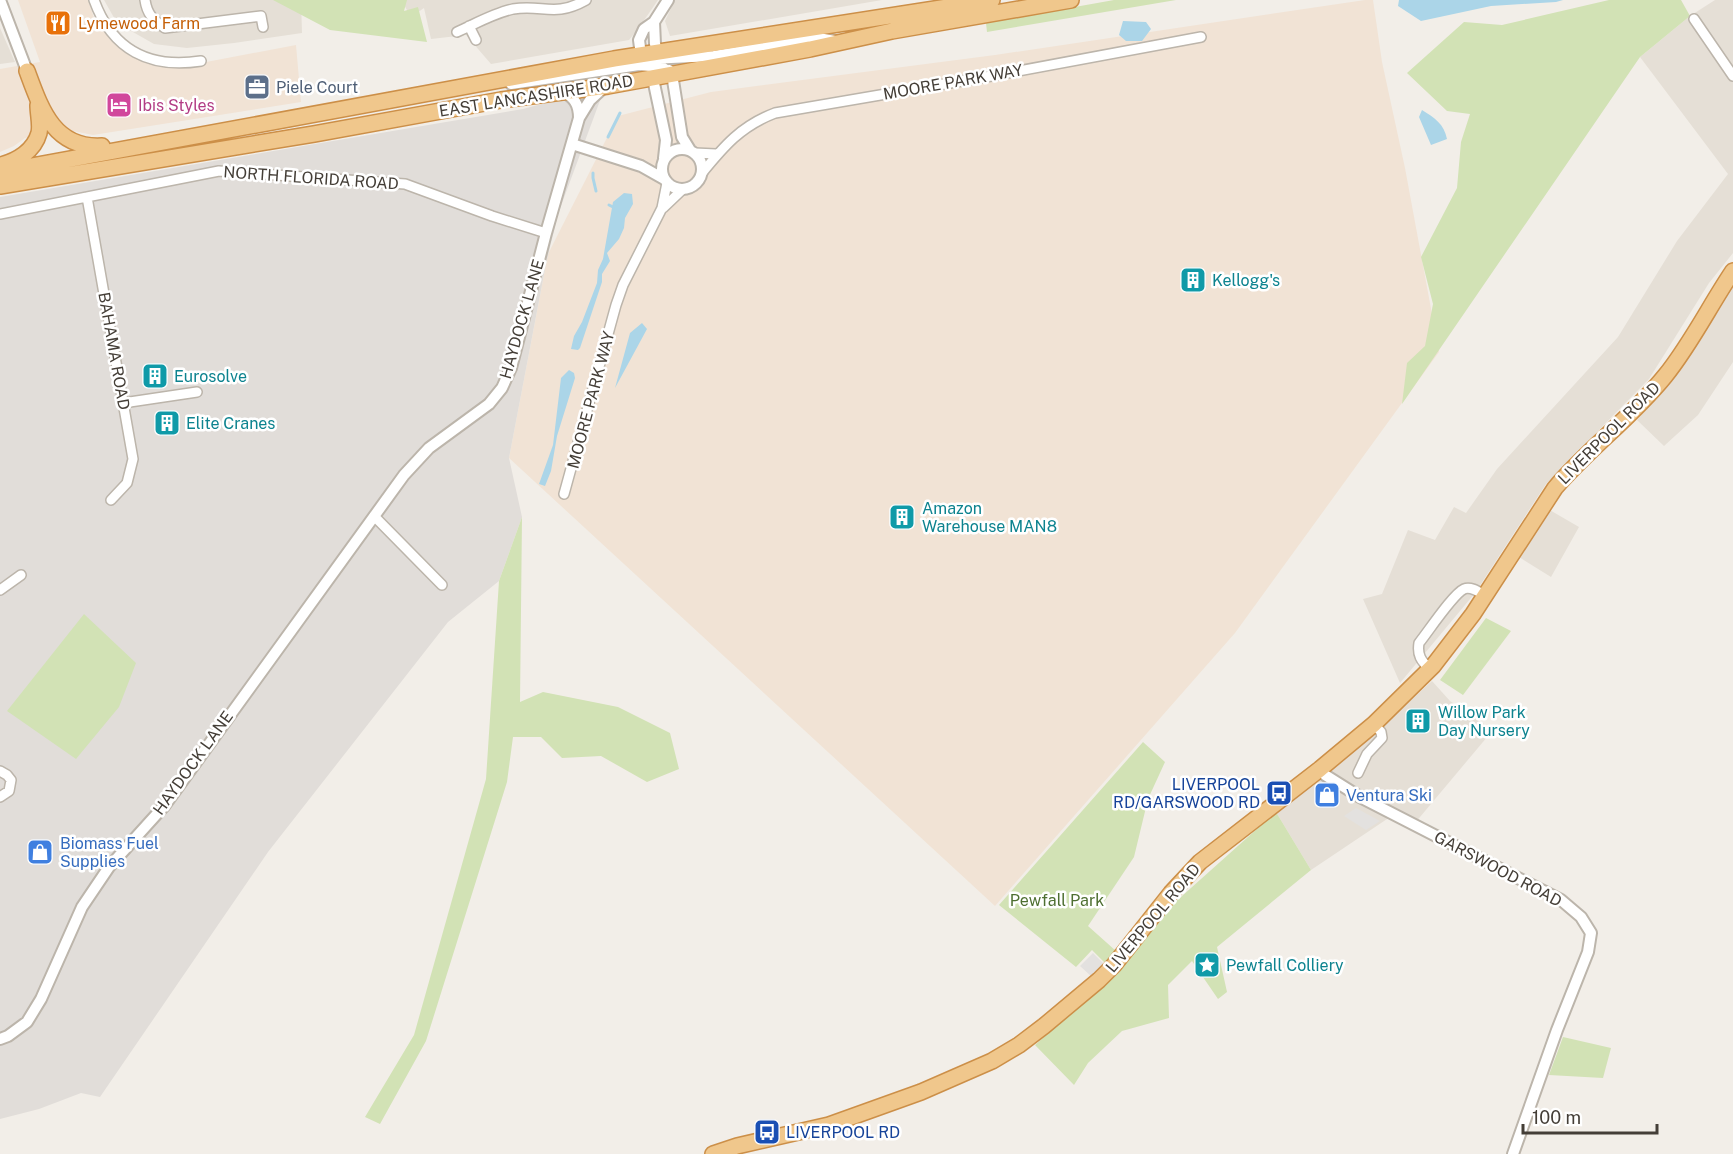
<svg xmlns="http://www.w3.org/2000/svg" width="1733" height="1154" viewBox="0 0 1733 1154" font-family="'Public Sans',sans-serif">
<style>
.residential{fill:#e5dfd6}
.commercial{fill:#f1e3d5}
.industrial{fill:#e1ddd9}
.green{fill:#d2e2b5}
.parking{fill:#e3e1df}
.water{fill:#abd5e8}
.lines{fill:none;stroke-linecap:round;stroke-linejoin:round}
.stream{stroke:#abd5e8;stroke-width:3}
.minor-casing{stroke:#bcb5ab;stroke-width:12}
.tertiary-casing{stroke:#bcb5ab;stroke-width:14}
.trunk-casing{stroke:#cc8f48;stroke-width:18}
.minor{stroke:#fff;stroke-width:9}
.tertiary{stroke:#fff;stroke-width:10}
.trunk{stroke:#f0c78c;stroke-width:15}
.labels{text-anchor:middle;dominant-baseline:central;stroke-width:5;stroke-linejoin:round;paint-order:stroke}
.food-label{font-size:16px;fill:#c56008;stroke:#fff;text-anchor:start}
.street-label{font-size:16px;fill:#443e37;stroke:#fff}
.service-label{font-size:16px;fill:#4e5e75;stroke:#fff;text-anchor:start}
.hotel-label{font-size:16px;fill:#b23c85;stroke:#fff;text-anchor:start}
.culture-label{font-size:16px;fill:#0d838f;stroke:#fff;text-anchor:start}
.transit-label{font-size:16px;fill:#164399;stroke:#fff;text-anchor:end}
.shop-label{font-size:16px;fill:#366cbe;stroke:#fff;text-anchor:start}
.park-label{font-size:16px;fill:#4e6f31;stroke:#fff}
</style>
<rect width="100%" height="100%" fill="#f2eee8"/>
<path class="residential" d="M104,0H301L302,33L234,43L187,48L154,44L117,23Z
M405,0H658L638,29L629,40L491,64L466,35L431,39L424,8L411,17L404,5Z
M675,0H882L670,36L665,21Z
M1715,0H1733V253L1709,283L1649,379L1546,484L1475,593L1400,683L1363,599L1382,594L1408,530L1435,540L1454,507L1466,513L1497,469L1618,337L1677,241L1728,174L1640,57L1690,16Z
M0,28L15,62L0,64Z
M1733,282V362L1698,415L1664,446L1637,420L1678,372Z
M1548,509L1579,527L1551,577L1519,557Z
M1432,681L1450,701L1493,730L1415,823L1396,813L1311,870L1276,812L1371,737Z"/>
<path class="commercial" d="M18,0H88L95,21L131,57L180,67L296,45L301,102L93,135L68,130L25,138L14,146L0,152V69L40,62Z
M1365,0H1373L1382,62L1405,168L1439,352L1235,633L995,906L509,458L548,254L618,116L711,92L995,55Z"/>
<path class="industrial" d="M605,87L558,214L546,264L509,458L522,517L499,581L448,622L268,852L100,1097L81,1093L39,1109L0,1119V197L523,109Z"/>
<path class="green" d="M273,0H407L404,11L418,7L427,42L330,30Z
M1114,0H1176L987,32L986,23Z
M1609,0H1681L1690,16L1640,57L1402,404L1407,363L1425,346L1433,304L1421,257L1457,188L1461,142L1470,114L1447,111L1407,73L1464,22L1502,25Z
M522,517L520,702L543,692L618,707L670,733L679,769L647,782L601,756L562,758L541,737H513L507,782L426,1041L380,1124L365,1117L414,1035L486,779L499,581Z
M84,614L136,663L119,707L76,759L7,711Z
M1486,618L1511,631L1463,695L1440,680Z
M1143,742L1165,762L1148,799L1134,857L1088,926L1116,951L1105,963L1092,950L1076,967L999,905Z
M1276,812L1311,870L1217,947L1227,992L1218,999L1192,961L1168,985L1169,1018L1122,1031L1088,1063L1074,1085L1035,1045L1121,969L1163,913Z
M1563,1037L1611,1048L1603,1078L1549,1075Z"/>
<path class="parking" d="M1356,808L1380,821L1366,830L1344,816Z
M1093,953L1104,964L1092,977L1080,966Z"/>
<path class="water" d="M1399,0H1563L1556,2L1491,6L1421,21L1398,6Z
M1123,21L1146,22L1151,29L1142,41H1126L1119,35Z
M1422,110C1435,118 1444,124 1447,139L1431,145L1419,117Z
M624,193L632,194L633,204L625,218L624,228L619,239L607,253L610,261L602,274V282L580,348L578,350L571,349L574,336L582,322L597,283L598,270L603,259L613,202Z
M642,323L647,329L615,388L630,333Z
M569,370L574,373L575,378L557,436L551,471L545,486L539,484L553,445L561,378Z"/>
<g class="lines">
<path class="stream" d="M608,137L620,113
M593,173V178L596,191
M609,205L613,207"/>
<g class="minor-casing">
<path id="minor" d="M94,0C112,50 150,69 201,61
M145,0C147,14 153,20 165,28L261,16L263,27
M1694,19L1733,76
M469,26L476,40
M457,32C475,24 494,13 513,9C543,4 554,18 586,0
M695,153L716,154
M702,173C724,146 741,126 775,113L997,75L1201,37
M87,197L133,459L127,483L111,500
M663,208L683,189
M0,214L219,171L405,184L492,216L546,233
M123,403L197,392
M564,494L616,305L623,285L662,208L667,183
M374,516L442,585
M0,590L21,575
M1430,669C1421,661 1417,655 1419,643C1428,632 1453,594 1464,589C1471,586 1479,592 1486,596
M0,771L7,775L11,780L9,791L0,797
M1358,773L1367,754L1382,738L1381,732L1374,724"/>
</g>
<g class="tertiary-casing">
<path id="tertiary" d="M0,0L27,71
M654,22L655,44L660,57
M649,59L714,56L818,38L835,41
M644,60L641,55L639,40L644,29L654,22L668,0
M669,70L672,74L682,137L690,150
M652,74L666,140L664,158
M511,84L639,65L662,67L672,74
M562,91C574,97 579,104 579,118
M572,144L641,166L664,179
M662 169a20 20 0 1 1 40 0a20 20 0 1 1-40 0Z
M1320,769L1325,775L1360,797L1561,900L1581,917L1591,933L1588,952L1557,1030L1513,1154
M0,1039L8,1036L27,1022L41,999L82,907L109,867L165,805L404,475L429,448L489,404L502,388L511,368L546,233L579,118L590,100L603,88"/>
</g>
<g class="trunk-casing">
<path id="trunk" d="M27,71C41,109 54,149 102,146
M1,165C17,161 34,151 39,133C41,125 38,114 38,105
M0,172L614,59L992,0
M0,186L314,134L501,100L608,86L810,49L892,31L1071,0
M713,1154L737,1146L829,1125L921,1092L992,1061L1019,1045L1044,1026L1099,980L1114,965L1171,893L1200,862L1320,769L1374,724L1433,666L1473,614L1555,488C1589,448 1632,417 1665,376C1691,344 1710,305 1733,271"/>
</g>
<use href="#minor" class="minor"/>
<use href="#tertiary" class="tertiary"/>
<use href="#trunk" class="trunk"/>
</g>
<defs>
<g id="restaurant-square" transform="scale(1.35)"><rect x="-9" y="-9" width="18" height="18" rx="4" fill="#e8710a" stroke="#fff"/><path d="M-5-6h1v4h1v-4h1v4h1v-4h1v5L-1.5 .5V6h-2V.5L-5-1ZM5-6V6H3V1.5H1.5Q1.5-4 5-6Z" fill="#fff"/></g>
<g id="office-square" transform="scale(1.35)"><rect x="-9" y="-9" width="18" height="18" rx="4" fill="#5c6f8a" stroke="#fff"/><path d="M-6-3h4V-5.5h4V-3h4V5H-6ZM-1-4.5V-3h2v-1.5ZM-6 0V1H6V0Z" fill="#fff"/></g>
<g id="hotel-square" transform="scale(1.35)"><rect x="-9" y="-9" width="18" height="18" rx="4" fill="#d1479c" stroke="#fff"/><path d="M-6-4.5h1.5V1H6V5H4.5V3h-9V5H-6ZM-4 0a1.8 1.8 0 1 1 3.6 0ZM.5 0V-2.5h3Q6-2.5 6 0Z" fill="#fff"/></g>
<g id="building-square" transform="scale(1.35)"><rect x="-9" y="-9" width="18" height="18" rx="4" fill="#0f9aa8" stroke="#fff"/><path d="M-4-6H4V6H1V3H-1V6H-4ZM-2.5-4.3h1.7v1.8h-1.7ZM.8-4.3h1.7v1.8H.8ZM-2.5-1h1.7V.8h-1.7ZM.8-1h1.7V.8H.8Z" fill="#fff"/></g>
<g id="bus-square" transform="scale(1.35)"><rect x="-9" y="-9" width="18" height="18" rx="4" fill="#1a4fb4" stroke="#fff"/><path d="M-5-6H5V4H4V6H2V4H-2V6H-4V4H-5ZM-3.5-4V0h7V-4ZM-3.5 1.2v1.5H-2V1.2ZM2 1.2v1.5H3.5V1.2Z" fill="#fff"/></g>
<g id="shop-square" transform="scale(1.35)"><rect x="-9" y="-9" width="18" height="18" rx="4" fill="#3f7fe0" stroke="#fff"/><path d="M-5-2.5h2.3a2.7 3.5 0 0 1 5.4 0H5L5.5 6h-11ZM-1.5-2.5h3a1.5 2.3 0 0 0-3 0Z" fill="#fff"/></g>
<g id="sight-square" transform="scale(1.35)"><rect x="-9" y="-9" width="18" height="18" rx="4" fill="#0f9aa8" stroke="#fff"/><path d="M0-6L1.8-2.2L6-1.7L2.9 1.2L3.7 5.4L0 3.3L-3.7 5.4L-2.9 1.2L-6-1.7L-1.8-2.2Z" fill="#fff"/></g>
</defs>
<g fill-rule="evenodd">
<use href="#restaurant-square" x="58" y="23"/>
<use href="#office-square" x="257" y="87"/>
<use href="#hotel-square" x="119" y="105"/>
<use href="#building-square" x="1193" y="280"/>
<use href="#building-square" x="155" y="376"/>
<use href="#building-square" x="167" y="423"/>
<use href="#building-square" x="902" y="517"/>
<use href="#building-square" x="1418" y="721"/>
<use href="#bus-square" x="1279" y="793"/>
<use href="#shop-square" x="1327" y="795"/>
<use href="#shop-square" x="40" y="852"/>
<use href="#sight-square" x="1207" y="965"/>
<use href="#bus-square" x="767" y="1132"/>
</g>
<g class="labels">
<g class="food-label">
<text x="78" y="23">Lymewood Farm</text>
</g>
<g class="street-label">
<text transform="translate(953 82) rotate(-10)">MOORE PARK WAY</text>
<text transform="translate(536 96) rotate(-9)">EAST LANCASHIRE ROAD</text>
<text transform="translate(311 178) rotate(4)">NORTH FLORIDA ROAD</text>
<text transform="translate(522 319) rotate(-74)">HAYDOCK LANE</text>
<text transform="translate(114 351) rotate(80)">BAHAMA ROAD</text>
<text transform="translate(591 400) rotate(-75)">MOORE PARK WAY</text>
<text transform="translate(1609 433) rotate(-45)">LIVERPOOL ROAD</text>
<text transform="translate(193 763) rotate(-54)">HAYDOCK LANE</text>
<text transform="translate(1498 869) rotate(28)">GARSWOOD ROAD</text>
<text transform="translate(1153 918) rotate(-50)">LIVERPOOL ROAD</text>
</g>
<g class="service-label">
<text x="276" y="87">Piele Court</text>
</g>
<g class="hotel-label">
<text x="138" y="105">Ibis Styles</text>
</g>
<g class="culture-label">
<text x="1212" y="280">Kellogg's</text>
<text x="174" y="376">Eurosolve</text>
<text x="186" y="423">Elite Cranes</text>
<text x="922" y="508">Amazon<tspan x="922" dy="18">Warehouse MAN8</tspan></text>
<text x="1438" y="712">Willow Park<tspan x="1438" dy="18">Day Nursery</tspan></text>
<text x="1226" y="965">Pewfall Colliery</text>
</g>
<g class="transit-label">
<text x="1260" y="784">LIVERPOOL<tspan x="1260" dy="18">RD/GARSWOOD RD</tspan></text>
<text x="786" y="1132" text-anchor="start">LIVERPOOL RD</text>
</g>
<g class="shop-label">
<text x="1346" y="795">Ventura Ski</text>
<text x="60" y="843">Biomass Fuel<tspan x="60" dy="18">Supplies</tspan></text>
</g>
<g class="park-label">
<text x="1057" y="900">Pewfall Park</text>
</g>
</g>
<path d="M1523 1124v9h134v-9" fill="none" stroke="#443e37" stroke-width="3"/>
<text x="1532" y="1124" font-size="18" fill="#443e37" stroke="#ffffff" stroke-width="4.5" paint-order="stroke">100 m</text>
</svg>
